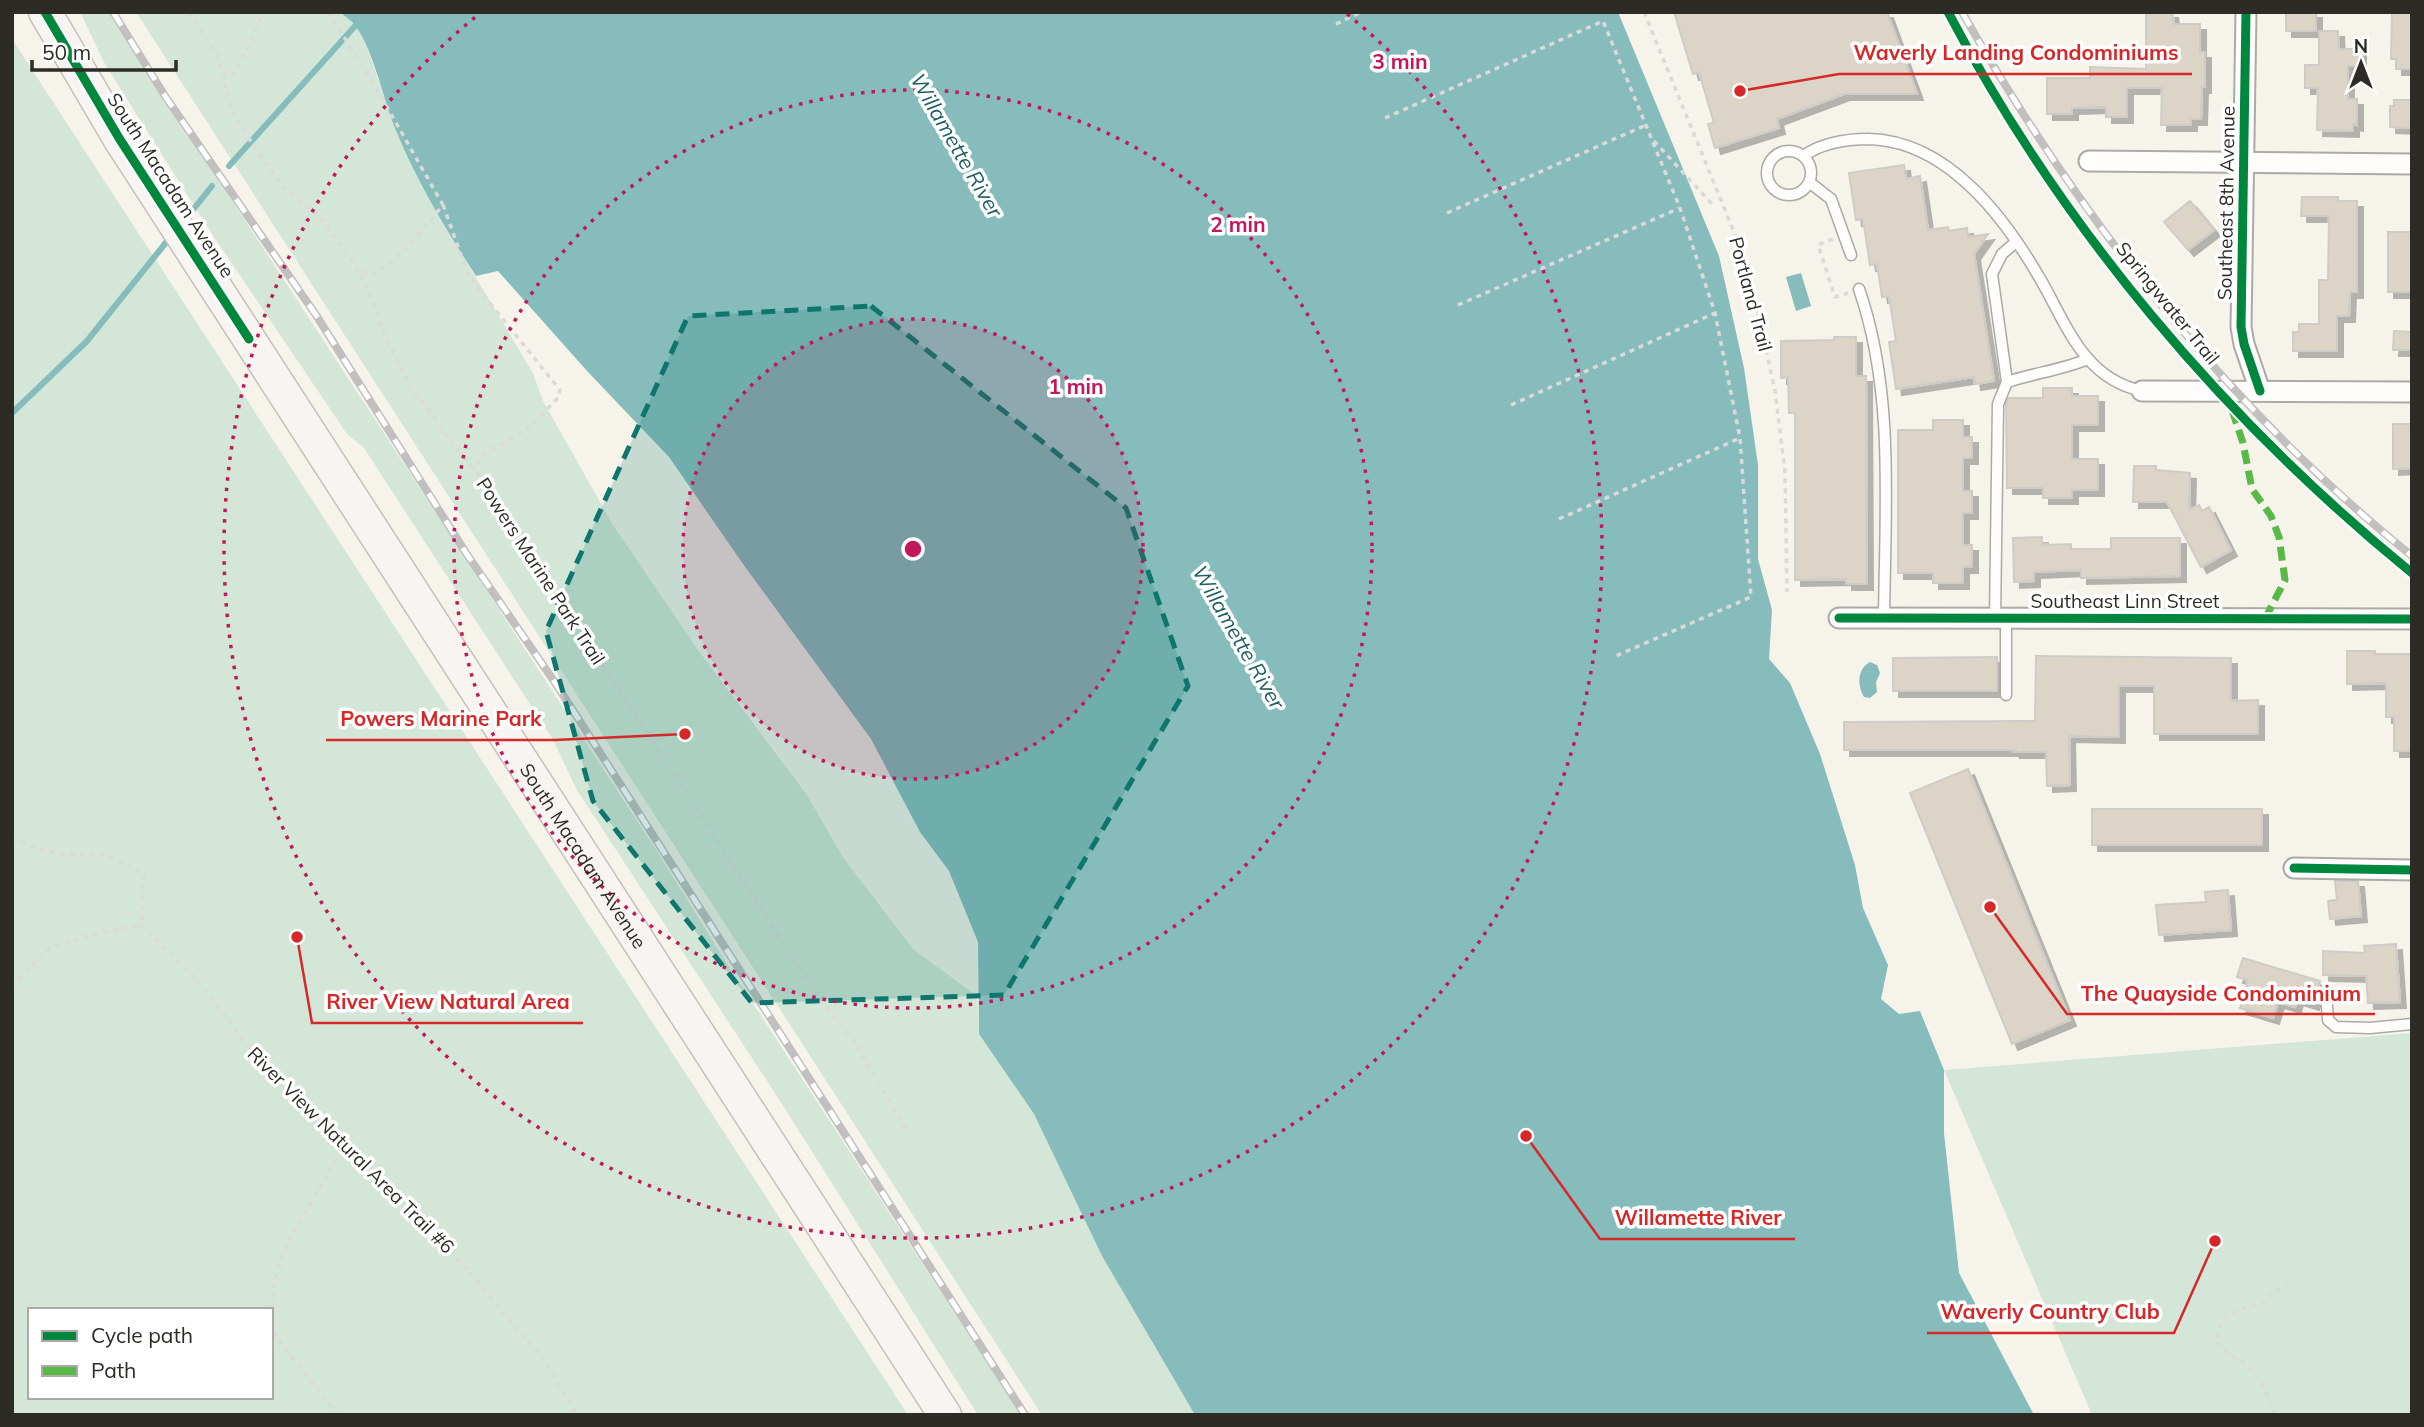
<svg xmlns="http://www.w3.org/2000/svg" width="2424" height="1427" viewBox="0 0 2424 1427" font-family="Mulish,sans-serif">
<style>
.green{fill:#d3e6d7;fill-rule:evenodd}
.water{fill:#87bcbc}
.lines{fill:none;stroke-linecap:round;stroke-linejoin:round}
.stream{stroke:#87bcbc;stroke-width:6}
.building{fill:#dcd5c7;stroke:#cfccc7;stroke-width:2;filter:url(#shadow)}
.lane-casing{stroke:#acaaa5;stroke-width:13}
.street-casing{stroke:#acaaa5;stroke-width:23}
.primary-casing{stroke:#c7c0ba;stroke-width:35}
.path{stroke:#dcdad8;stroke-width:3.5;stroke-dasharray:5 5;stroke-linecap:butt}
.lane{stroke:#fefdfc;stroke-width:10}
.street{stroke:#fefdfc;stroke-width:19}
.primary{stroke:#f7f4f2;stroke-width:32}
.rail-casing{stroke:#c1c0be;stroke-width:8}
.rail{stroke:#fff;stroke-width:5;stroke-dasharray:16;stroke-linecap:butt}
.quiet{stroke:#58b947;stroke-width:7;stroke-dasharray:14 7;stroke-linecap:butt}
.cycleway-casing{stroke:#fff;stroke-width:13}
.cycleway{stroke:#00873e;stroke-width:9}
.marked{fill:#0f766e;fill-opacity:0.2;stroke:#0f766e;stroke-width:5;stroke-dasharray:14 9;stroke-linejoin:round}
.ring{fill:none;stroke:#c2185b;stroke-width:3.5;stroke-dasharray:3.5 7}
.labels{text-anchor:middle;dominant-baseline:central;stroke-width:7;stroke-linejoin:round;paint-order:stroke}
.street-label{font-size:19px;fill:#2d2b26;stroke:#fff}
.water-label{font-size:21px;font-style:italic;fill:#1d5d61;stroke:#fff}
.centre{fill:#c2185b;stroke:#fff;stroke-width:3.5}
.ring-label{font-size:21px;text-anchor:middle;font-weight:bold;fill:#c2185b;stroke:#fff;stroke-width:7;stroke-linejoin:round;paint-order:stroke}
.leader{fill:none;stroke:#d62828;stroke-width:2.5}
.callout-dot{fill:#d62828;stroke:#fff;stroke-width:2.5}
.callout-label{font-size:21px;text-anchor:middle;font-weight:bold;fill:#d62828;stroke:#fff;stroke-width:7;stroke-linejoin:round;paint-order:stroke}
</style>
<defs>
<filter id="shadow"><feDropShadow dx="6" dy="6" stdDeviation="0" flood-color="#0004"/></filter>
</defs>
<rect width="100%" height="100%" fill="#f6f3eb"/>
<path class="green" d="M80,12H109L660,856L724,959L1021,1415H978L782,1104L577,790L552,738L364,448L347,434L214,237L106,66Z
M136,12H340L356,25L367,47L396,131L432,204L533,373L543,401L613,525L698,650L807,795L844,859L914,950L977,996L979,1034L1034,1114L1102,1256L1195,1415H1042Z
M12,39L908,1415H12ZM30,1310H271V1397H30Z
M2412,1033V1415H2092L1944,1070Z"/>
<path class="water" d="M340,12H1618L1719,256L1744,368L1758,465V559L1772,610L1769,659L1790,683L1820,754L1855,865L1863,908L1888,965L1881,999L1899,1014L1920,1011L1944,1070V1133L1959,1273L2034,1415H1195L1102,1256L1034,1114L979,1034L978,942L949,871L920,832L871,739L743,564L669,457L588,372L498,271L476,276C446,230 418,183 397,133C384,103 374,51 356,27C353,21 345,17 340,12Z
M1801,273L1811,306L1796,311L1786,277Z
M1870,662L1877,665L1880,673L1876,682L1877,692L1870,698L1864,697C1857,686 1857,669 1870,662Z"/>
<g class="lines">
<path class="stream" d="M229,166L356,25
M184,221L212,186
M12,413L87,341L172,235"/>
</g>
<path class="building" d="M1674,12H1887L1917,94H1844L1777,119L1779,128L1715,148L1708,124L1714,123L1699,72L1693,74Z
M2146,12H2172L2174,24H2200V52H2205V87H2202L2201,119H2191V125H2161L2162,88H2127V117H2106V107L2072,108V114H2047V78H2090V67L2146,69Z
M2286,12H2316V31H2286Z
M2392,12H2412V69H2396V59H2391Z
M2319,31H2338L2339,49H2360V66H2348V99H2357V125L2353,124V131L2317,130L2318,88H2305V65H2319Z
M2394,100H2410L2412,103V128L2390,127V106H2394Z
M1904,165L1906,179L1920,176L1928,230L1948,227L1949,231L1967,228L1968,237L1988,234L1974,254L1994,381L1975,384L1974,377L1896,389L1889,342L1896,341L1889,296L1882,297L1877,264L1870,265L1863,219L1856,220L1849,173Z
M2302,197H2338V201H2357V292H2350L2349,316H2337V351H2293V332H2299V324H2319V280H2328L2329,216H2301Z
M2190,201L2214,230L2188,250L2164,222Z
M2388,232H2412V292H2388Z
M2394,331L2412,332V350H2393Z
M1834,337H1856V376H1866L1867,584H1846V579L1795,580V413H1789L1788,377L1781,378V341L1834,340Z
M2043,388H2072V396H2098V425H2072V459H2098V490H2072V498H2043V488H2007L2006,403L2008,398H2043Z
M1933,420H1963V437H1972V458H1963V491H1972V513H1963V545H1972V567H1963V583H1933V573H1898V430H1933Z
M2393,424H2412V468L2393,469Z
M2134,466H2156V470L2190,473L2189,510L2199,505L2202,511L2209,507L2231,550L2201,567L2167,502H2133Z
M2042,537V545L2071,544V549H2111V538H2180V576L2081,578V570L2034,572V581L2014,582L2013,538Z
M2347,651H2375V654H2412V751H2394V717H2386V683L2347,684Z
M2036,656L2231,658V701L2258,700V734H2154V686H2119V737L2069,736L2070,785L2047,786L2046,752H2013L2017,750H1844V722L2035,721Z
M1997,657V691H1893V658Z
M1968,769L2070,1020L2012,1044L1910,793Z
M2092,809H2262V845H2092Z
M2335,881H2358L2361,916L2330,919L2328,901L2337,900Z
M2228,890L2231,930L2159,935L2156,905L2206,902L2205,892Z
M2396,944L2400,1002L2368,1003L2366,976L2323,975V951L2365,953L2364,946Z
M2243,958L2320,981L2313,1004L2297,999L2295,1007L2278,1002L2273,1018L2240,1008L2248,980L2237,977Z"/>
<g class="lines">
<g class="lane-casing">
<path id="lane" d="M1767 173a22 22 0 1 1 44 0a22 22 0 1 1-44 0Z
M1803,156C1822,143 1846,139 1869,139C1949,141 2006,219 2042,282C2068,328 2085,379 2142,391
M1809,182L1831,199L1851,255
M1859,289C1895,392 1885,510 1884,618
M2007,382C2034,373 2062,370 2088,359
M1995,618L1998,404L2007,382L1992,274L2002,254L2016,242
M2006,618V695
M2326,992L2328,1020L2336,1027L2370,1028L2412,1024"/>
</g>
<g class="street-casing">
<path id="street" d="M2246,12L2241,327L2244,344L2260,391
M2089,161L2412,164
M2142,391L2412,392
M1839,618L2412,619
M2294,868L2412,870"/>
</g>
<g class="primary-casing">
<g id="primary">
<path id="s1" d="M45,12L119,138L945,1415"/>
</g>
</g>
<path class="path" d="M189,12L218,57L230,106L239,124L284,189L319,216L353,262L372,298L384,334L410,387L434,417L454,446L481,477L822,1002L854,1041L907,1131
M328,12L372,81L443,205C422,230 400,261 370,275L357,268
M1644,12L1741,249L1755,299L1775,391L1785,472L1787,592
M1336,24L1361,12
M222,75L232,76L252,41L263,12
M1385,118L1603,21L1680,208L1715,313L1740,438L1751,597L1616,656
M1654,141L1713,205
M443,205L469,277L560,390L558,398L527,429L484,454L473,469
M1447,213L1646,125
M1833,239L1818,245L1835,297L1848,293
M1458,305L1680,208
M1511,405L1715,313
M1559,519L1740,438
M12,839L39,849L63,854H104L144,874L141,925L196,979L266,1069L347,1141L438,1236L544,1360L577,1415
M12,987L48,949L94,934L141,925
M338,1415L273,1333V1284L289,1240L347,1141
M2275,1415C2270,1401 2265,1386 2255,1374C2237,1351 2200,1352 2227,1315L2266,1300L2291,1280"/>
<use href="#lane" class="lane"/>
<use href="#street" class="street"/>
<use href="#primary" class="primary"/>
<g class="rail-casing">
<path id="rail" d="M113,12L165,96L316,315L466,553L556,684L1025,1415
M1962,12C2078,217 2228,408 2412,556"/>
</g>
<use href="#rail" class="rail"/>
<path class="quiet" d="M2232,410L2243,443L2252,489L2271,516L2279,537L2285,580L2265,619"/>
<g class="cycleway-casing">
<path id="cycleway" d="M45,12L119,138L249,339
M1948,12C2062,228 2223,419 2412,573
M2246,12L2241,327L2244,344L2260,391
M1839,618L2412,619
M2294,868L2412,870"/>
</g>
<use href="#cycleway" class="cycleway"/>
</g>
<path class="marked" d="M871,306L1126,508L1188,686L1004,995L752,1003L593,801L546,631L688,316Z"/>
<circle cx="913" cy="549" r="230" fill="#c2185b" fill-opacity=".12"/>
<g class="ring">
<circle cx="913" cy="549" r="230"/>
<circle cx="913" cy="549" r="459"/>
<path d="M1347 14A689 689 0 1 1 479 14"/>
</g>
<g class="labels">
<g class="street-label">
<text transform="translate(171 185) rotate(57)">South Macadam Avenue</text>
<text transform="translate(2226 203) rotate(-89)">Southeast 8th Avenue</text>
<text transform="translate(1751 294) rotate(75)">Portland Trail</text>
<text transform="translate(2168 303) rotate(51)">Springwater Trail</text>
<text transform="translate(541 571) rotate(57)">Powers Marine Park Trail</text>
<text x="2125" y="601">Southeast Linn Street</text>
<text stroke="none"><textPath href="#s1" startOffset="1001">South Macadam Avenue</textPath></text>
<text transform="translate(351 1150) rotate(45)">River View Natural Area Trail #6</text>
</g>
<g class="water-label">
<text transform="translate(957 145) rotate(60)">Willamette River</text>
<text transform="translate(1239 637) rotate(60)">Willamette River</text>
</g>
</g>
<circle cx="913" cy="549" r="10" class="centre"/>
<g class="ring-label">
<text x="1400" y="69">3 min</text>
<text x="1238" y="232">2 min</text>
<text x="1076" y="394">1 min</text>
</g>
<path class="leader" d="M1740 91L1839 74H2192M685 734L555 740H326M1990 907L2067 1014H2375M297 937L312 1023H583M1526 1136L1600 1239H1795M2215 1241L2174 1333H1927"/>
<g class="callout-dot">
<circle cx="1740" cy="91" r="7"/>
<circle cx="685" cy="734" r="7"/>
<circle cx="1990" cy="907" r="7"/>
<circle cx="297" cy="937" r="7"/>
<circle cx="1526" cy="1136" r="7"/>
<circle cx="2215" cy="1241" r="7"/>
</g>
<g class="callout-label">
<text x="2016" y="60">Waverly Landing Condominiums</text>
<text x="441" y="726">Powers Marine Park</text>
<text x="2221" y="1001">The Quayside Condominium</text>
<text x="448" y="1009">River View Natural Area</text>
<text x="1698" y="1225">Willamette River</text>
<text x="2050" y="1319">Waverly Country Club</text>
</g>
<rect width="2424" height="1427" fill="none" stroke="#2d2b26" stroke-width="28"/>
<rect x="28" y="1308" width="245" height="91" fill="#ffffff" stroke="#abaaa8" stroke-width="2"/>
<rect x="42" y="1331" width="35" height="10" fill="#00873e" stroke="#abaaa8" stroke-width="2"/>
<text x="91" y="1343" font-size="21" fill="#2d2b26">Cycle path</text>
<rect x="42" y="1366" width="35" height="10" fill="#58b947" stroke="#abaaa8" stroke-width="2"/>
<text x="91" y="1378" font-size="21" fill="#2d2b26">Path</text>
<g transform="translate(2361 63)" stroke="#ffffff" stroke-width="5" paint-order="stroke">
<path d="M0-5L12 26L0 18L-12 26Z" fill="#2d2b26"/>
<text y="-10" font-size="19" font-weight="bold" text-anchor="middle" fill="#2d2b26">N</text>
</g>
<path d="M32 60v10h144v-10" fill="none" stroke="#2d2b26" stroke-width="3.5"/>
<text x="42" y="60" font-size="21" fill="#2d2b26" stroke="#ffffff" stroke-width="5" paint-order="stroke">50 m</text>
</svg>
